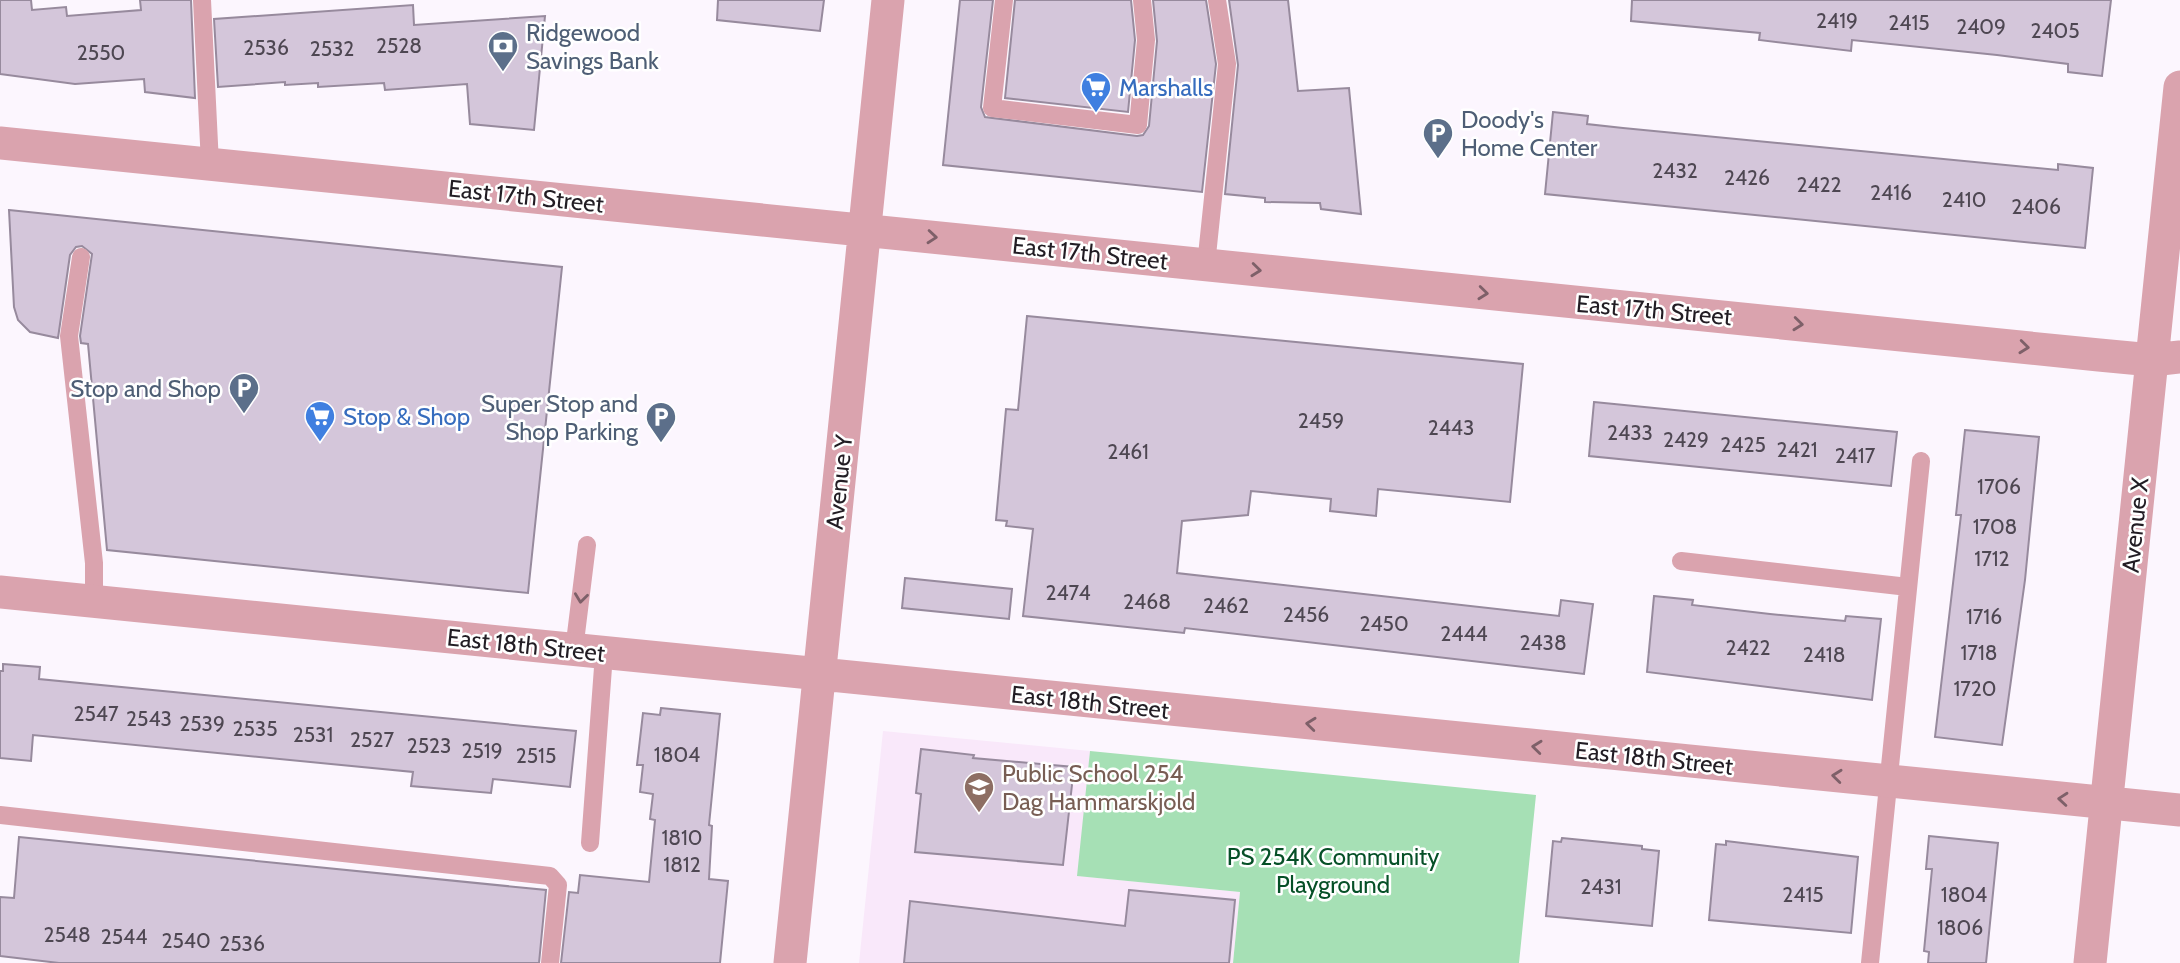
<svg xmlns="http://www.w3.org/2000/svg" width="2180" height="963" viewBox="0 0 2180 963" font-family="Cabin,sans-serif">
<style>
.education{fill:#f9e8fa}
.green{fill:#a6e0b5}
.building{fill:#d4c6da;stroke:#978a9d;stroke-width:2}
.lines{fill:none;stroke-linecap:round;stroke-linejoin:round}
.service{stroke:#daa3ae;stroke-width:18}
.minor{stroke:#daa3ae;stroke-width:33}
.oneway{stroke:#7e6069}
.labels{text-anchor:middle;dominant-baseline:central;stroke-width:5;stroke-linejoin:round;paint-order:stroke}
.number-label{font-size:21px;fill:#4e4752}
.service-label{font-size:24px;fill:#4e5e75;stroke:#fff;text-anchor:start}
.shop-label{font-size:24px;fill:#366cbe;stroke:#fff;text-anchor:start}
.street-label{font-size:24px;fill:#221d24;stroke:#fff}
.education-label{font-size:24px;fill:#785e54;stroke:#fff;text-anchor:start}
.park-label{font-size:24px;fill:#065027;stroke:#fff}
</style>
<rect width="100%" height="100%" fill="#fcf6fe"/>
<path class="education" d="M883,731L1090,751L1078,876L1240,892L1233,963H859Z"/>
<path class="green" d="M1090,751L1536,795L1519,963H1233L1240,892L1077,876Z"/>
<path class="building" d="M0,0H31L32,10L66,7L67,16L141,10L140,0H191L195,98L145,92L144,79L75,84L0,74Z
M718,0H824L820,31L717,20Z
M960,0H993L981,107L985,117L1137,136L1143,135L1149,126L1157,41L1153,0H1206L1216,64L1202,192L943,165Z
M1015,0H1131L1135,40L1128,112L1005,98Z
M1229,0H1288L1298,91L1349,88L1361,214L1321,209L1320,203L1265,202V198L1225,194L1238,65Z
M1632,0H2111L2102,76L2068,72V64L1997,55L1852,40L1851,51L1759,40L1760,33L1631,21Z
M413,5L414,25L545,16L534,130L470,124L467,84L385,90L384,83L318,87V83L285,85V82L218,87L214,19Z
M1553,112L1588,116L1587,124L1623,128L2058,170V164L2093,168L2085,248L1545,194Z
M9,210L562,267L528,593L107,550L88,344L81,343L80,336L92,254L82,246L76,247L70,255L58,338L30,332L18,320L14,307Z
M1027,316L1523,364L1510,502L1378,489L1376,516L1330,511L1331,499L1251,491L1248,515L1182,521L1177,573L1559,616L1561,600L1593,604L1584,674L1185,628L1184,633L1023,616L1033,529L1006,526L1007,521L996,520L1006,409L1018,410Z
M1594,402L1897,432L1891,486L1589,456Z
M1965,430L2039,437L2025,580L2002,745L1935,737L1961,515H1956Z
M905,578L1012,589L1009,619L902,608Z
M1654,596L1693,600L1692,605L1770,614L1845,621L1846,616L1881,619L1872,700L1647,672Z
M3,664L40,667L39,679L576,731L570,787L493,779L491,793L411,786L413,772L33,735L31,761L0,758V671H3Z
M661,708L720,714L709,825L712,826L709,879L728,881L720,963H561L569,892L578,893L580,875L649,882L655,820L650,819L653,794L640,792L643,765H637L643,713L660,715Z
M921,749L974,755L973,758L1074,767L1063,865L915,852L921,794L916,793Z
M1929,836L1998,843L1986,963H1928L1929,952L1924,951L1932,869H1926Z
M19,837L546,890L539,963H59L0,956V897L14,898Z
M1562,838L1642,846V849L1659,851L1652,926L1546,916L1553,841L1561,842Z
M1726,841L1858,857L1851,933L1709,920L1716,844L1726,845Z
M1129,890L1235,900L1229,963H904L910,901L1125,926Z"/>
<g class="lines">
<path class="service" d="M202,0L210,164
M1004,0L992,108L1138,125L1146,40L1142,0
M81,257L69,336L94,563V602
M1206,265L1227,64L1217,0
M1681,561L1908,587
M574,650L587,545
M0,815L550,876L558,885L550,963
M590,843L604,654
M1870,963L1921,461"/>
<path class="minor" d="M0,143L2099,355L2152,360L2180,357
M0,592L2180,810
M790,963L888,0
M2090,963L2180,87"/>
</g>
<defs><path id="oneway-chevron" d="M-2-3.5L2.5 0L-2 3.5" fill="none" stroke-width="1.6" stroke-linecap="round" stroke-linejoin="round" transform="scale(1.75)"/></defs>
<g class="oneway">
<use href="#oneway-chevron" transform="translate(932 237) rotate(5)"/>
<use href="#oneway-chevron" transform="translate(1256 270) rotate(6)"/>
<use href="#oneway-chevron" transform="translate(1483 293) rotate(6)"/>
<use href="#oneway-chevron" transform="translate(1798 324) rotate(6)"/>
<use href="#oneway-chevron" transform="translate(2024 347) rotate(6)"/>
<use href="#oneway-chevron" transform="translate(581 598) rotate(97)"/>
<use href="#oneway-chevron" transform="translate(1311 724) rotate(-174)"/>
<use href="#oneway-chevron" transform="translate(1537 747) rotate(-174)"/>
<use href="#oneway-chevron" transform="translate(1837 776) rotate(-174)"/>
<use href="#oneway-chevron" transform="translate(2063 799) rotate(-175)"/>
</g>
<defs>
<g id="bank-pin" transform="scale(1.575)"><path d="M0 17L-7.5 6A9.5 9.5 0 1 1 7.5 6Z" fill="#5c6f8a" stroke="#fff"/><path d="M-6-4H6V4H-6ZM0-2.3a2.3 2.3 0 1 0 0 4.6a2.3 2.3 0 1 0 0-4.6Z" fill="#fff"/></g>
<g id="supermarket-pin" transform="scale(1.575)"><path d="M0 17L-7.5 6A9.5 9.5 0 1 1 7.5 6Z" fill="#3f7fe0" stroke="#fff"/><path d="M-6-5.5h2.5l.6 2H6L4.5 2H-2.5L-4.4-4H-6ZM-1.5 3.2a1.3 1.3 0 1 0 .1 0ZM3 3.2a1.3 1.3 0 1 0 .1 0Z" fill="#fff"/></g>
<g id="parking-pin" transform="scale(1.575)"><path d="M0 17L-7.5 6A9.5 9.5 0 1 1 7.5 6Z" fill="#5c6f8a" stroke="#fff"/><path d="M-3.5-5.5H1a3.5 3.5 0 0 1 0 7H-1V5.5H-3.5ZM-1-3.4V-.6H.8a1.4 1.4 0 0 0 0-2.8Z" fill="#fff"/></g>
<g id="school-pin" transform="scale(1.575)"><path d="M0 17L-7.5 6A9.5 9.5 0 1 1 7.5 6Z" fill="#8d6e63" stroke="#fff"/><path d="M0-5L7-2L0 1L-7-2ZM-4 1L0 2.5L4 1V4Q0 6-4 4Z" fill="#fff"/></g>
</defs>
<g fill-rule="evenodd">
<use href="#bank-pin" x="503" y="46"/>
<use href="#supermarket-pin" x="1096" y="87"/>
<use href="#parking-pin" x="1438" y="133"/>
<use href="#parking-pin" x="244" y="388"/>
<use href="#supermarket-pin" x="320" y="416"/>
<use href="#parking-pin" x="661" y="417"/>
<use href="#school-pin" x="979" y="787"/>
</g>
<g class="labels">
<g class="number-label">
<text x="1837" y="20">2419</text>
<text x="1909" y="22">2415</text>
<text x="1981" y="26">2409</text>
<text x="2055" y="30">2405</text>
<text x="399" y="45">2528</text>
<text x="266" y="47">2536</text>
<text x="332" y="48">2532</text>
<text x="101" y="52">2550</text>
<text x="1675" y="170">2432</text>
<text x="1747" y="177">2426</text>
<text x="1819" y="184">2422</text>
<text x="1891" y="192">2416</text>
<text x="1964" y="199">2410</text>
<text x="2036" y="206">2406</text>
<text x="1321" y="420">2459</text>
<text x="1451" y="427">2443</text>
<text x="1630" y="432">2433</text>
<text x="1686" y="439">2429</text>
<text x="1743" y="444">2425</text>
<text x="1797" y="449">2421</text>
<text x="1128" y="451">2461</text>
<text x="1855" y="455">2417</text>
<text x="1999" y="486">1706</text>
<text x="1995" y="526">1708</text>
<text x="1992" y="558">1712</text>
<text x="1068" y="592">2474</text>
<text x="1147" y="601">2468</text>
<text x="1226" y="605">2462</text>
<text x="1306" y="614">2456</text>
<text x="1984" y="616">1716</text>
<text x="1384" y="623">2450</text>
<text x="1464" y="633">2444</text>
<text x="1543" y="642">2438</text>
<text x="1748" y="647">2422</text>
<text x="1979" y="652">1718</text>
<text x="1824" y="654">2418</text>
<text x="1975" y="688">1720</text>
<text x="96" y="713">2547</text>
<text x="149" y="718">2543</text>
<text x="202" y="723">2539</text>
<text x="255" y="728">2535</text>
<text x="313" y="734">2531</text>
<text x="372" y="739">2527</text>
<text x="429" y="745">2523</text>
<text x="482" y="750">2519</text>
<text x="677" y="754">1804</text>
<text x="536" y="755">2515</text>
<text x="682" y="837">1810</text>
<text x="682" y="864">1812</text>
<text x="1601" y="886">2431</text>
<text x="1803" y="894">2415</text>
<text x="1964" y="894">1804</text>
<text x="1960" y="927">1806</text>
<text x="67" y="934">2548</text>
<text x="124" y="936">2544</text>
<text x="186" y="940">2540</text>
<text x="242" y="943">2536</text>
</g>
<g class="service-label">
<text x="526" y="32">Ridgewood<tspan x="526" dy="28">Savings Bank</tspan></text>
<text x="1461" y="119">Doody's<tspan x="1461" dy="28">Home Center</tspan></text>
<text x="221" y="388" text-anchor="end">Stop and Shop</text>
<text x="638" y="403" text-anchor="end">Super Stop and<tspan x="638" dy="28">Shop Parking</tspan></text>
</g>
<g class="shop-label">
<text x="1119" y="87">Marshalls</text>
<text x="343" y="416">Stop &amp; Shop</text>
</g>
<g class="street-label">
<text transform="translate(526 196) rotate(6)">East 17th Street</text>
<text transform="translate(1090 253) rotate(6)">East 17th Street</text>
<text transform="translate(1654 310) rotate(5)">East 17th Street</text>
<text transform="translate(839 482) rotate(-84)">Avenue Y</text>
<text transform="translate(2135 525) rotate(-84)">Avenue X</text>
<text transform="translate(526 645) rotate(6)">East 18th Street</text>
<text transform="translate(1090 702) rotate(6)">East 18th Street</text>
<text transform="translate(1654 758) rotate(6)">East 18th Street</text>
</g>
<g class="education-label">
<text x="1002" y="773">Public School 254<tspan x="1002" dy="28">Dag Hammarskjold</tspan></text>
</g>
<g class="park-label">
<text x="1333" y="856">PS 254K Community<tspan x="1333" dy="28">Playground</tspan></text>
</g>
</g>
</svg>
